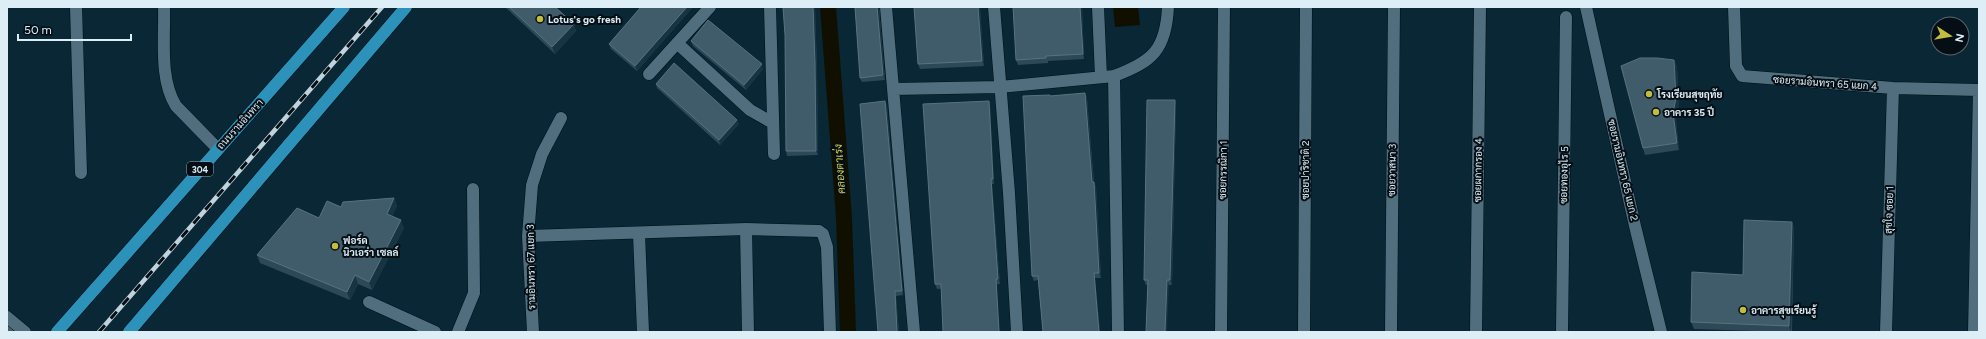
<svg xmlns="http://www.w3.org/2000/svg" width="1986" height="339" viewBox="0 0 1986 339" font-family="Figtree,Sarabun,sans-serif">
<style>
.water{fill:#111000}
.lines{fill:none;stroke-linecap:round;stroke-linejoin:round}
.canal{stroke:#111000;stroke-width:16}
.minor-casing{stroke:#000f18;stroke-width:13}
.primary-casing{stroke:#000f18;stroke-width:13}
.minor{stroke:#506e7e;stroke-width:12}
.primary{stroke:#2d92b9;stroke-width:12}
.rail-casing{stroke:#c0d3dc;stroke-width:4.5}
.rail{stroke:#040e14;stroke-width:3;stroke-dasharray:9;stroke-linecap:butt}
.wall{fill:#2d4958}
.shaded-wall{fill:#173442}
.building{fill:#405b69;stroke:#59727f}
.poi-dot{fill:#c2bd3f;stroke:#040e14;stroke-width:1.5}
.labels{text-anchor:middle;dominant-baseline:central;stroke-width:4;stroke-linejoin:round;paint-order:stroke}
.shield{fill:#040e14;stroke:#9cabb3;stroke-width:1}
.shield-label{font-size:9px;font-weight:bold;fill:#ddeef7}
.poi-label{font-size:10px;font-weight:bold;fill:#ddeef7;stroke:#040e14;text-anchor:start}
.street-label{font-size:10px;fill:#ddeef7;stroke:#040e14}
.water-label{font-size:11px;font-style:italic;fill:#d2cd50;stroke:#040e14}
</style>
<rect width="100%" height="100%" fill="#092734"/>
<path class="water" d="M1113,7H1138L1140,25L1115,27Z"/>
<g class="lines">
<path class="canal" d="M828,7L844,218L848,332"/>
<g class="minor-casing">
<path id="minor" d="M76,7L81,173
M164,7C165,38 159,79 176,106L218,149
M770,7L774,154
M886,7L914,332
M994,7L1009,193L1017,332
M1098,7L1101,77
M1586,7L1635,226L1661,332
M1734,7L1736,66L1742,76L1893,88L1979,90
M677,43L750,110L773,123
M649,74L710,7
M893,89L1000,87L1114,76
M746,229L748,332
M639,234L643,332
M528,236L746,229L819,231L823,234L827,247L830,332
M369,302L435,332
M7,317L25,332
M458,332L474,293L473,189
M533,332L528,236L532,185L542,154L561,118
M1118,332L1114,76C1152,62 1166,50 1168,7
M1221,332L1224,7
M1304,332L1306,7
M1391,332L1394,7
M1476,332L1480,7
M1562,332L1566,17
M1886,332L1893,88
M1974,332L1979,90"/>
</g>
<g class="primary-casing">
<path id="primary" d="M57,332L344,7
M129,332L406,7"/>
</g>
<use href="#minor" class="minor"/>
<use href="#primary" class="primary"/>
<g class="rail-casing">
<path id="rail" d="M99,332L382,7"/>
</g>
<use href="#rail" class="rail"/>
</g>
<path class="wall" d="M505,7H555L574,24L576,31L555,54Z
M641,7H693L637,71L611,49L609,44Z
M783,7H815L817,68L818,155L787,156L786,151L785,35Z
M855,7H879L885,80L862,82L860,78Z
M914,7H980L984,66L920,69L918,64Z
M1082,7L1084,59L1048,61V63L1018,65L1016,60Z
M1649,7H1680V8Z
M691,41L763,69L746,90L693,46Z
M1674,60L1677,67L1679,105L1676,120L1679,150L1645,155L1643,148Z
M656,84L739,124L720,145L657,88Z
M1085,93L1087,98L1094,182L1096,187L1101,278H1095L1100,332H1043L1038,280L1034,281L1032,276L1051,96Z
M1175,100L1176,105L1172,285H1146L1144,280Z
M885,101L887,106L903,295L896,296L899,332H878Z
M990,105L994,184H992L1000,284L937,289L935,284Z
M394,198L397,206L392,216L404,228L372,290L358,284L350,300L260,263L257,255L319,218L341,207Z
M1792,222L1794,229L1792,332L1694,329L1691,322L1743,275Z"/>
<path class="shaded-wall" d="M687,7H693L637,71L635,66Z
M813,7H815L817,68L818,155L816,151Z
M877,7H879L885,80L883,75Z
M978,7H980L984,66L982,61Z
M1080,7H1082L1084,59L1083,54Z
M574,24L576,31L555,54L552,47Z
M1674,60L1677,67L1679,105L1676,120L1679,150L1677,143L1673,113Z
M762,64L763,69L746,90L744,85Z
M1085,93L1087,98L1094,187L1092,182Z
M1175,100L1176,105L1172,285L1170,280Z
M885,101L887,106L903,295L902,291Z
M989,101L990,105L994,184L993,179Z
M737,120L739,124L720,145L719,140Z
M991,179L992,184L1000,284L998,279Z
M1094,182L1096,187L1101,278L1099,273Z
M394,198L397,206L390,222L387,214Z
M401,220L404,228L372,290L369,282Z
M1792,222L1794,229L1791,332L1789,326Z
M1094,273L1095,278L1100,332H1099Z
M355,275L358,284L350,300L347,292Z
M996,279L997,284L1000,332H999Z
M1167,280L1169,285L1167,332H1165Z
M895,291L896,296L899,332H897Z"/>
<path class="building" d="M509,7H555L574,24L552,47Z
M641,7H687L635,66L609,44Z
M783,7H813L815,63L816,151H786L785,35Z
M855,7H877L883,75L860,78Z
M914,7H978L982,61L918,64Z
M1013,7H1080L1083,54L1046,56V58L1016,60Z
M708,20L762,64L744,85L691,41Z
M1640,58H1657L1674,60L1676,98L1673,113L1677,143L1643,148L1621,66Z
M674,63L737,120L719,140L656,84Z
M1085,93L1092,182H1094L1099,273H1094L1099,332H1043L1038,276H1032L1023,96L1050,95V96Z
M1147,100H1175L1170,280H1167L1165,332H1146L1148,280H1144Z
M885,101L902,291H895L897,332H878L860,104Z
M989,101L993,179H991L998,279H996L999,332H943L941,284H935L923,104Z
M394,198L387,214L401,220L369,282L355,275L347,292L257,255L297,208L319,218L327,201L341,207L343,202Z
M1744,220L1792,222L1789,326L1691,322L1692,272L1743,275Z
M7,326L13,331L12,332H7Z"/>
<g class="poi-dot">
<circle cx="540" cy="19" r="4"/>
<circle cx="1649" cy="94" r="4"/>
<circle cx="1656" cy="112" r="4"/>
<circle cx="335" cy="246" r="4"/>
<circle cx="1743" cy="310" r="4"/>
</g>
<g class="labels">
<rect class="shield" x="187" y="162" width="26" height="14" rx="3"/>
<g class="shield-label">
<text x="200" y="169">304</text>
</g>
<g class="poi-label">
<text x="548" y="19">Lotus's go fresh</text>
<text x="1657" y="94">โรงเรียนสุขฤทัย</text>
<text x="1664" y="112">อาคาร 35 ปี</text>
<text x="343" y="240">ฟอร์ด<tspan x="343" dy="12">นิวเอร่า เซลล์</tspan></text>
<text x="1751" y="310">อาคารสุขเรียนรู้</text>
</g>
<g class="street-label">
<text transform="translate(1825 83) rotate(4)">ซอยรามอินทรา 65 แยก 4</text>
<text transform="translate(240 124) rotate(-48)">ถนนรามอินทรา</text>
<text transform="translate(1223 170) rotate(-89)">ซอยกรรณิกา 1</text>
<text transform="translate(1305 170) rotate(-90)">ซอยปาริชาติ 2</text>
<text transform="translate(1392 170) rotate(-89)">ซอยวาสนา 3</text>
<text transform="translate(1478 170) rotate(-89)">ซอยผกากรอง 4</text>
<text transform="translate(1623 170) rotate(77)">ซอยรามอินทรา 65 แยก 2</text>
<text transform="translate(1564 175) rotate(-89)">ซอยทองอุไร 5</text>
<text transform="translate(1889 210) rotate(-88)">สุขใจ ซอย 1</text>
<text transform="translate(531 267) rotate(-91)">รามอินทรา 67 แยก 3</text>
</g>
<g class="water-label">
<text transform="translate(840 169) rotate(-94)">คลองตาเร่ง</text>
</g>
</g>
<rect width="1986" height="339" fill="none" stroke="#ddeef7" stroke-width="16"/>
<g transform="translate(1950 36) rotate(102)"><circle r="19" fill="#040e14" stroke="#5b686f"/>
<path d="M0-3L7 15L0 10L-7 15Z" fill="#c2bd3f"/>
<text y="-6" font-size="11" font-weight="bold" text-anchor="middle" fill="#ddeef7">N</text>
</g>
<path d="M18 34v6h113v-6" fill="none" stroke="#ddeef7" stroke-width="2"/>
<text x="24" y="34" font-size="12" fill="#ddeef7" stroke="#040e14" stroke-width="3" paint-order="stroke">50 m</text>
</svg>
